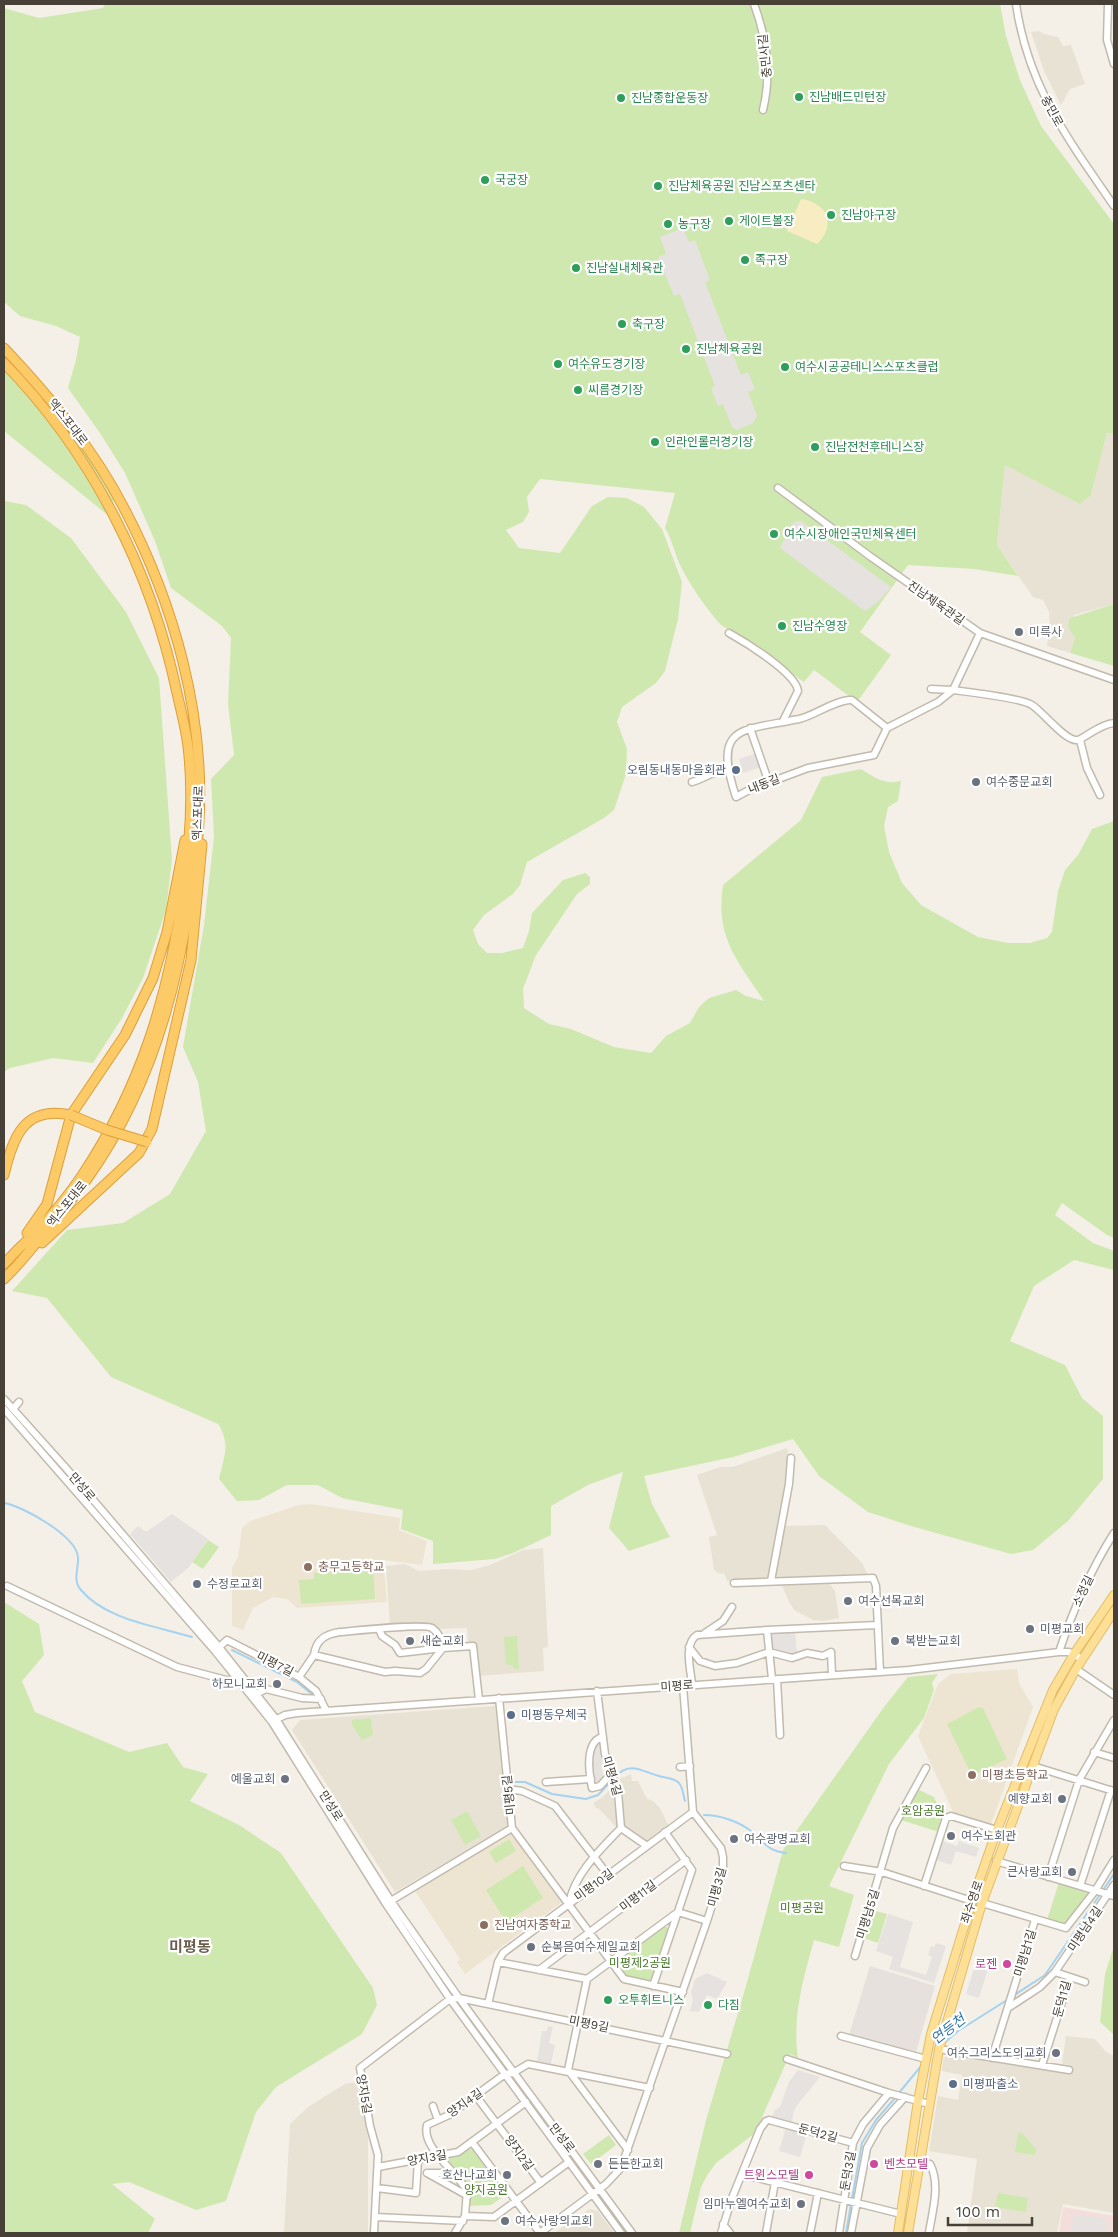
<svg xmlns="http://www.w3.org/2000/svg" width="1118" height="2237" viewBox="0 0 1118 2237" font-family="'Work Sans','Noto Sans KR',sans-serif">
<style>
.residential{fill:#e8e2d5}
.industrial{fill:#e6e1dc}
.education{fill:#ede5d1}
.medical{fill:#f4dedb}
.green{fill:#cfe8b0}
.sand{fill:#f8ecc3}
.parking{fill:#e5e2df}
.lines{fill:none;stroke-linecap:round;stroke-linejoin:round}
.stream{stroke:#a4d2f0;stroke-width:2}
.minor-casing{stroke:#c2baad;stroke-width:9}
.major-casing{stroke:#e4bc65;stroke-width:10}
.highway-casing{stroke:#dd9e38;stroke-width:11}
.minor{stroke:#fff;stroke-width:6}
.major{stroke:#fedf96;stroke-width:8}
.highway{stroke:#fdca68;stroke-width:9}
.highway-bridge-casing{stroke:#dd9e38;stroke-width:11;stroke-linecap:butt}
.highway-bridge{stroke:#fdca68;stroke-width:9}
.leisure-dot{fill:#2e9e5b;stroke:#fff;stroke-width:2}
.worship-dot{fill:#6b7280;stroke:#fff;stroke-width:2}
.service-dot{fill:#5c6f8a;stroke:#fff;stroke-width:2}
.education-dot{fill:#8d6e63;stroke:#fff;stroke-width:2}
.hotel-dot{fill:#d1479c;stroke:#fff;stroke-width:2}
.labels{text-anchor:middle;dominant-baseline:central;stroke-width:4.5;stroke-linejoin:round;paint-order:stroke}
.street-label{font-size:12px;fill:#474036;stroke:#fff}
.leisure-label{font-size:12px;fill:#27864d;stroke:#fff;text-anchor:start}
.worship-label{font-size:12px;fill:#5b616d;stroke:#fff;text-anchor:start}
.service-label{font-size:12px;fill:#4e5e75;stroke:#fff;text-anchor:start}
.education-label{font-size:12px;fill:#785e54;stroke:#fff;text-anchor:start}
.park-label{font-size:12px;fill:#487929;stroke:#fff}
.hotel-label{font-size:12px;fill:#b23c85;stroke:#fff;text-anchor:end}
.water-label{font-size:14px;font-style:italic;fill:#2e78ab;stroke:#fff}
.quarter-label{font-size:15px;font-weight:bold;fill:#6a5e4d;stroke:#fff}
</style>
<rect width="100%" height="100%" fill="#f4f0e7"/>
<path class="residential" d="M1039,31L1044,34L1058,37L1063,46L1071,45L1085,84L1070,89L1061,105L1044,71L1031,32Z
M1107,433H1114V604L1074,615L1072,632L1075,638L1070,653L1047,646L1050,626L1049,612L1043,600L1033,597L997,545L1005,465L1091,495Z
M787,1448L788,1454L781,1517L771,1569L767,1579L727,1581L724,1573L720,1574L714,1570L709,1537L717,1535L697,1475L720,1467H733Z
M825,1525L862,1563L868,1575L774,1579L783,1526Z
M543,1548L548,1647L543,1648L544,1671L479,1676L475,1645H468L467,1628L437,1629L390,1626L386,1566L405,1564L419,1571L447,1569L471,1570L490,1565L523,1550Z
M828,1581L835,1591L839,1618L823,1621L813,1620L794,1610L788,1600L781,1583Z
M495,1706L508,1823L506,1827L395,1892L292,1730L300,1720Z
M631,1774L632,1781H638L647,1799L653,1801L660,1808L669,1827L647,1843L617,1828L598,1808H596L593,1803L603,1797L620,1779Z
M1066,2036L1095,2039L1106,2052L1114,2056V2213L1063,2204L1057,2233H967L977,2159L929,2151L938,2096L958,2100L962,2075L942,2071L943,2059L951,2053L1068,2074L1070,2065L1062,2064Z
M357,2082L368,2138V2233H284L290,2124L308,2107L345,2084Z
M589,2209L598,2211L614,2233H554Z"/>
<path class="industrial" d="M870,1966L935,1986L916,2052L849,2035Z"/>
<path class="education" d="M311,1504L400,1518L399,1530L427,1541L422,1565L383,1560L387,1602L297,1608L287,1599L273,1597L253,1608L243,1630L232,1626V1568L238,1557L242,1528L250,1521L299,1505Z
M1017,1669L1019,1683L1033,1707L991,1824L988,1825L954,1814L918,1736L938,1684L951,1674Z
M512,1832L562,1902L465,1974L457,1962L460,1959L415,1891Z"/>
<path class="medical" d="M1063,2207L1114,2216V2233H1059Z"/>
<path class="green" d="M105,4H1000L1006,36L1020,80L1041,126L1114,224V433H1107L1091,495L1080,504L1005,465L997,545L1018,576L974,569L908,565L860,632L891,655L857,702L814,670L804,682L720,624C706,608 692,588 682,569C675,556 673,541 665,528L675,493L540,479L527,497L529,512L523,522L506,530L519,548L560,553L592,506L608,497L627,498L644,507L662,529L682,582L678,619L665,671L656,683L622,707L617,722L627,749L626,774L614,810L604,818L527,862L520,885L513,894L484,915L473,930L478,944L487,953H502L523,948L529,931L532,913L563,880L585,873L590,877V884L577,894L536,955L523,989L524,1008L549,1024L571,1029L614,1047L651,1053L666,1036L690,1023L699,1007L709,998L736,990L746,996L764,1001C737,960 715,937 723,885L801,820L822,777L861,769C875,778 885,785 901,781L898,801L888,807L884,826L889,852L902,883L921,905L978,937L1008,943H1030L1047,938L1052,932L1058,891L1065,870L1078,855L1092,829L1114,821V1238L1107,1235L1062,1203L1055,1215L1093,1243L1114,1251V1270L1074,1260L1034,1286L1010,1341L1065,1365L1082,1398L1103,1416V1479L1068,1521L1033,1550L1011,1554L911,1526L868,1512L819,1476L793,1439L733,1457L644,1476L652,1504L670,1537L629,1551L609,1528L623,1472L588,1485L551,1506V1535L513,1553L495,1559L433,1564V1541L401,1529L403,1510L342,1498L318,1485H287L259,1500L237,1501L219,1479C224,1457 231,1444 218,1424L111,1377L47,1298L12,1291L67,1230L123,1223L170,1194L206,1131L198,1082L183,1047L204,925L214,837L211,779L234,755L228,704L231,638L222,626L171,588L155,541L125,473L100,433L68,388L76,360L80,337L56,326L20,316L4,302V8L39,18L103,8Z
M4,355L12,362L80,440L113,498L115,521L4,431Z
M4,501L26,505L71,538L126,612L159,678L172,860L166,910L143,978L122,1018L93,1063L53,1058L10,1068L4,1072Z
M1114,604V666L1070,653L1075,638L1068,627L1070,618Z
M208,1540L219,1547L203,1569L192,1562Z
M373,1569L375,1599L301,1604L299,1580L314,1579V1573Z
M4,1602L39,1624L44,1655L22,1681L35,1712L129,1752L167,1743L183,1767L208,1774L190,1801L239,1825L281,1853L373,1988L377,2005L362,2034L276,2087L256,2112L226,2201L196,2210L129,2182L112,2184L155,2219L148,2233H4Z
M517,1636L519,1669H514L513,1666L506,1664L504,1637Z
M938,1674L932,1683L934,1690L924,1718L889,1764L829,1886L854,1895L839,1947L814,1940C803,1980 792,2016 798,2058L790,2054L755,2133L716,2163L708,2174L701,2187L690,2233H679L706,2120L746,1986L783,1850L884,1707L908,1677Z
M979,1707L983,1708L1007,1759L972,1776L947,1724Z
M371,1718L373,1735L362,1740L352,1725V1720Z
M917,1789L934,1797L940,1811L945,1812L939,1832L901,1820Z
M467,1811L481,1836L465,1845L451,1820Z
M509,1839L516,1851L496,1863L489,1852Z
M523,1866L543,1898L506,1922L486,1890Z
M1059,1882L1087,1892L1089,1896L1069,1924L1064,1925L1047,1920Z
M872,1910L887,1914L878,1943L863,1938Z
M664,1927H667L669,1930L651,1980C637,1984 620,1975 617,1961Z
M1114,1946V2035L1100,2022L1105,1974Z
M1018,2133L1023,2134L1036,2149L1035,2155L1015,2152Z
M609,2135L616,2145L591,2164L583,2154Z
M470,2149L474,2150L507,2194L491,2205L469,2206L471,2192L469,2187L449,2163L448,2157L456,2156Z
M998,2193L1028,2198L1026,2212L995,2207Z"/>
<path class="sand" d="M801,199C827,202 837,225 817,244L787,231Z"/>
<path class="parking" d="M683,228L689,242L695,240L710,280L705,282L741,375L748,372L755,389L748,392L757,416L753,423L737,430L732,427L723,404L718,406L711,388L715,386L680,294L674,296L658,257L666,254L660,237Z
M796,521H801L891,587L879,601L865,611L780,548L793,523Z
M757,753L761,767L743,773L739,759Z
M172,1514L208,1539L189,1567L171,1582L130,1534L138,1526L146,1532Z
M795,1631L797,1654L794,1656L771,1650V1633Z
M598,1741H601L603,1781L594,1785L592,1748Z
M942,1841L957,1846L959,1841L979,1848L976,1857L956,1851L951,1865L936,1860Z
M888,1914L913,1922L900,1967L926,1975L932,1957L928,1955L931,1946L934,1947L936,1943L946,1946L934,1983L889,1969L893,1957L876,1951Z
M975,1965L988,1969L979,1998L966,1994Z
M707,1973L727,1982L717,1999L707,1995L699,2012L690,2011L693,2000L691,1992L695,1979Z
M548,2026L553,2027L549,2043L555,2045L551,2064L537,2061L542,2031H547Z
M798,2070L820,2077L797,2105L793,2113L792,2125L772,2119L774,2111L780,2107L789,2082Z
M786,2127L807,2133L800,2157L779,2151Z
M1074,2214L1108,2219L1107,2233H1071Z"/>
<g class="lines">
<path class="stream" d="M4,1503C23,1506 76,1536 78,1557C79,1569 72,1580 81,1590C106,1620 156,1626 192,1637
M232,1650L297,1682L314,1696
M615,1777C630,1760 643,1772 659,1776C665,1778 673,1778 678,1782C683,1786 683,1795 685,1801
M510,1782H525L552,1794L586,1799L598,1795L612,1780
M704,1815C719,1815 738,1821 751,1831C764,1842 767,1851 786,1853
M1013,1996L1045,1975L1114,1874
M943,2044L958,2031L1007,2000
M898,2094L922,2065
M852,2199L862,2143L876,2120L895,2098
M846,2233L851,2204"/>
<g class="minor-casing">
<path id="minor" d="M754,4C767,39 772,73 763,110
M1016,4C1028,87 1068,139 1114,206
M1108,4L1107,40L1114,64
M778,488L871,557L980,633L1114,680
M729,633C745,642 796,673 798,691L783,721
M931,689L953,690L980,633
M750,728L769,783
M887,728L852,700H849C831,702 816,715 799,719C741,731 712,724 736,797L749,790L808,768L874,755L887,728L938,702L953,690C968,692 1022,698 1032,705C1043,712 1065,741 1077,740C1083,740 1099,724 1114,723
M1080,740L1087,768L1100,795
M692,782C706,778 714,770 728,770
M4,1399L65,1467L219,1647L276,1719L391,1901L459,1998L632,2233
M4,1409L215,1651L272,1722L386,1904L450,1999L621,2233
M13,1409L19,1402
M771,1581L789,1484L791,1458
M734,1583L873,1578L876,1586L880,1672
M7,1586L177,1667L226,1680H232L239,1675
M767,1630L877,1625
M705,1633L723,1621L732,1607
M689,1647L700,1661L715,1666L737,1663L769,1652L792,1658L807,1653L823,1656L831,1652L832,1675
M217,1649L227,1640L299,1677L316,1691L326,1710
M1059,1652C1073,1610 1090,1571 1114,1533
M314,1655C316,1640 325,1634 340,1632C353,1631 425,1623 432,1628C439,1633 442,1641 443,1648L400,1653L395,1645L382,1636L379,1629
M1076,1669L1114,1695
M299,1677L314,1655L385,1672L395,1671L420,1673L426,1669L443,1648L473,1646L479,1700
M777,1679L780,1735
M692,1685C691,1670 683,1644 697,1635L767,1630L772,1679
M256,1694L266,1689L302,1698L321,1699
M499,1698L512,1828L624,1979L683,1992
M273,1721L285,1715L297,1713L909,1670L1059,1652H1069L1082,1659
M602,1737C584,1743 589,1773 592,1788L600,1786L611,1774
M1094,1752L1114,1758
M1033,1766L1113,1791
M680,1767L690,1766
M546,1782L591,1779
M508,1789L522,1791L555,1806L608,1875
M621,1828L647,1846
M996,1861L1114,1896
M844,1866L882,1872L972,1901
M1048,1877L1079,1780L1114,1720
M924,1886L946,1818L951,1816L997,1830
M1080,1886L1111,1790
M389,1902L512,1828
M982,1903L1066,1928L1095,1891L1114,1860
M569,1904C574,1874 601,1849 621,1828L618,1792L605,1754L597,1691
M678,1912L707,1921
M855,1956L893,1828L926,1768
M498,1962L587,1979
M539,1970L686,1860
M1055,1972L1085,1982
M653,1986L692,1870L665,1832
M488,2004L498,1962L503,1953L693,1812
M1008,2008L1040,1987L1055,1972L1114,1885
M841,2036L926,2059
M939,2049L1069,2070
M992,2058L1035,1920
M787,2059L889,2093L929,2104
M1042,2065L1070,1977
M568,2070L587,1979L678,1912
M568,2070L628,2150
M476,2096L541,2183
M433,2106L438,2120
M472,2142L540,2233
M920,2161L930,2164C941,2185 932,2212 929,2233
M378,2167L458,2152L526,2102
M427,2173L468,2196
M427,2173H454
M742,2174L901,2214
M377,2188L416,2193L418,2160
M465,2216L494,2217L569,2162
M375,2217L463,2221
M723,2224L730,2233
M374,2233L378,2155L370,2126L360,2068L450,1999L459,1998L727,2054
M455,2233L465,2216L467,2191C457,2171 421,2148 427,2125L449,2115L505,2074L513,2073L528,2064L650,2088
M540,2233L606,2184L621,2168L707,1921L723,1871V1857L721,1848L693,1812L683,1686
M721,2233L732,2198L760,2129L766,2121L769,2120L853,2143L863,2124L889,2093
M766,2233L775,2182
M810,2233L818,2193
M839,2233L853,2143
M851,2233L867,2148L880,2125L905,2097"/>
</g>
<g class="major-casing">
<path id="major" d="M898,2233L918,2101L931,2034L972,1901L997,1830L1053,1690L1074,1654L1114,1595
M908,2233L939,2049L982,1903L1054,1709L1076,1669L1114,1611"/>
</g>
<g class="highway-casing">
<path id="highway" d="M4,348C50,397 94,449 125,510C174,604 205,714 199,821C198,848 193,876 189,903C175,1001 145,1098 87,1179C77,1193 66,1207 55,1220C38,1240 23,1261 4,1279
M4,363C92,453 151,570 177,693C181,711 186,729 188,747C194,796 190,844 183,892C169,994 141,1087 83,1174C72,1191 47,1222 32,1236C22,1245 13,1254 4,1264
M4,1175C13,1137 24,1105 71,1115
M27,1233L47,1204L71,1115L125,1035L153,978L167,932L185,840
M42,1243L139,1153L152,1129L191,960L202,844"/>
</g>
<use href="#minor" class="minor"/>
<use href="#major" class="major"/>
<use href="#highway" class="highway"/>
<g class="highway-bridge-casing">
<path id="highway-bridge" d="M71,1115L107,1130L147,1142"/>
</g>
<use href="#highway-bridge" class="highway-bridge"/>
</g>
<g class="leisure-dot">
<circle cx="799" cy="97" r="5"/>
<circle cx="621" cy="98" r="5"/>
<circle cx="485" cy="180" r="5"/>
<circle cx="658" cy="186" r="5"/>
<circle cx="831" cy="215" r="5"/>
<circle cx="729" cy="221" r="5"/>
<circle cx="668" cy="224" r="5"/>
<circle cx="745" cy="260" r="5"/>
<circle cx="576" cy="268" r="5"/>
<circle cx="622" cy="324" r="5"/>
<circle cx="686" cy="349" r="5"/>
<circle cx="558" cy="364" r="5"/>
<circle cx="785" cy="367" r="5"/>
<circle cx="578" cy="390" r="5"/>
<circle cx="655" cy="442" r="5"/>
<circle cx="815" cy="447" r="5"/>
<circle cx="774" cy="534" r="5"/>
<circle cx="782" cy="626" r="5"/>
<circle cx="608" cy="2000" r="5"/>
<circle cx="708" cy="2005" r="5"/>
</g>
<g class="worship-dot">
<circle cx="1019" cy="632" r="5"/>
<circle cx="976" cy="782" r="5"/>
<circle cx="197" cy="1584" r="5"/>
<circle cx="848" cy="1601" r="5"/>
<circle cx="1030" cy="1629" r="5"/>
<circle cx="410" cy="1641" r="5"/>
<circle cx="895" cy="1641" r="5"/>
<circle cx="277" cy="1684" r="5"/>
<circle cx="285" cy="1779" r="5"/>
<circle cx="1062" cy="1799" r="5"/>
<circle cx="951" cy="1836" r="5"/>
<circle cx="734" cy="1839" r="5"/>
<circle cx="1072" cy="1872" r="5"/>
<circle cx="531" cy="1947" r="5"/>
<circle cx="1056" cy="2053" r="5"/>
<circle cx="598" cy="2164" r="5"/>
<circle cx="507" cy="2175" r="5"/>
<circle cx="801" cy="2204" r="5"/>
<circle cx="505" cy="2221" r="5"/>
</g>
<g class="service-dot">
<circle cx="736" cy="770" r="5"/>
<circle cx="511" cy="1715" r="5"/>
<circle cx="953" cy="2084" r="5"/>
</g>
<g class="education-dot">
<circle cx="308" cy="1567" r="5"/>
<circle cx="972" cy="1775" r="5"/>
<circle cx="484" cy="1925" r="5"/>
</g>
<g class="hotel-dot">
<circle cx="1007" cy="1964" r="5"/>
<circle cx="874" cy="2164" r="5"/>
<circle cx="809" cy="2175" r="5"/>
</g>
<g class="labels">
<g class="street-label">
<text transform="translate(765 56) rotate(-96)">충민사길</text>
<text transform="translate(1052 111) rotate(62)">충민로</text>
<text transform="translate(68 422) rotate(52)">엑스포대로</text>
<text transform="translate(936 603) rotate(35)">진남체육관길</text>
<text transform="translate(764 784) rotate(-21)">내동길</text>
<text transform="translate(198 813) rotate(-88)">엑스포대로</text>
<text transform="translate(67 1204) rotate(-51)">엑스포대로</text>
<text transform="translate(82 1487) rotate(50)">만성로</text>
<text transform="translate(1083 1591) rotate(-65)">소정길</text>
<text transform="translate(275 1664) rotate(27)">미평7길</text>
<text transform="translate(677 1686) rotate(-4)">미평로</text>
<text transform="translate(612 1776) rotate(73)">미평4길</text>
<text transform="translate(509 1795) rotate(-96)">미평5길</text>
<text transform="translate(331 1806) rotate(58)">만성로</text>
<text transform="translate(594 1885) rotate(-36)">미평10길</text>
<text transform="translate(717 1887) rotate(-75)">미평3길</text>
<text transform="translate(638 1896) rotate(-37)">미평11길</text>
<text transform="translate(972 1902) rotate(-71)">좌수영로</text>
<text transform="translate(868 1914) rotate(-73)">미평남5길</text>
<text transform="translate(1085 1929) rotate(-56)">미평남4길</text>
<text transform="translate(1025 1953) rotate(-73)">미평남1길</text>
<text transform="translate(1062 1999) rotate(-75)">둔덕1길</text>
<text transform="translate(589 2024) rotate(11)">미평9길</text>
<text transform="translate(364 2094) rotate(80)">양지5길</text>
<text transform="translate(465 2103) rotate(-35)">양지4길</text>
<text transform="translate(818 2133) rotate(15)">둔덕2길</text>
<text transform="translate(562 2138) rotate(53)">만성로</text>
<text transform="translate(519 2153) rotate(54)">양지2길</text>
<text transform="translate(427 2158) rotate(-10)">양지3길</text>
<text transform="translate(848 2171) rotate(-80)">둔덕3길</text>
</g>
<g class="leisure-label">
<text x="809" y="97">진남배드민턴장</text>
<text x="631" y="98">진남종합운동장</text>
<text x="495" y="180">국궁장</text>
<text x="668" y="186">진남체육공원 진남스포츠센타</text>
<text x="841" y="215">진남야구장</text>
<text x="739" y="221">게이트볼장</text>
<text x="678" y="224">농구장</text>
<text x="755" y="260">족구장</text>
<text x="586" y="268">진남실내체육관</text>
<text x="632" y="324">축구장</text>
<text x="696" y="349">진남체육공원</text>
<text x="568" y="364">여수유도경기장</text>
<text x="795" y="367">여수시공공테니스스포츠클럽</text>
<text x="588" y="390">씨름경기장</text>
<text x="665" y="442">인라인롤러경기장</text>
<text x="825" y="447">진남전천후테니스장</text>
<text x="784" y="534">여수시장애인국민체육센터</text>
<text x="792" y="626">진남수영장</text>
<text x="618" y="2000">오투휘트니스</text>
<text x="718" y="2005">다짐</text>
</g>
<g class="worship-label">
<text x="1029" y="632">미륵사</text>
<text x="986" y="782">여수중문교회</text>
<text x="207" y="1584">수정로교회</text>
<text x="858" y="1601">여수선목교회</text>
<text x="1040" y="1629">미평교회</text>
<text x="420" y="1641">새순교회</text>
<text x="905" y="1641">복받는교회</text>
<text x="267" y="1684" text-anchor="end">하모니교회</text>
<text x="275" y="1779" text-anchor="end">예울교회</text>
<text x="1052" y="1799" text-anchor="end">예향교회</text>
<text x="961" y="1836">여수노회관</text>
<text x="744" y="1839">여수광명교회</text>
<text x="1062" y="1872" text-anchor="end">큰사랑교회</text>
<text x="541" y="1947">순복음여수제일교회</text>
<text x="1046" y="2053" text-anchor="end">여수그리스도의교회</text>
<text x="608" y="2164">든든한교회</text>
<text x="497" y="2175" text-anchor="end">호산나교회</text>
<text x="791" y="2204" text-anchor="end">임마누엘여수교회</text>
<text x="515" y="2221">여수사랑의교회</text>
</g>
<g class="service-label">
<text x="726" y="770" text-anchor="end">오림동내동마을회관</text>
<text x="521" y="1715">미평동우체국</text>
<text x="963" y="2084">미평파출소</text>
</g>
<g class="education-label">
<text x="318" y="1567">충무고등학교</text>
<text x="982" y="1775">미평초등학교</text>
<text x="494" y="1925">진남여자중학교</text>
</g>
<g class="park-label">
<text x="923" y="1811">호암공원</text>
<text x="802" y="1908">미평공원</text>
<text x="640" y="1963">미평제2공원</text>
<text x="486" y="2190">양지공원</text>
</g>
<g class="hotel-label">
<text x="997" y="1964">로젠</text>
<text x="884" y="2164" text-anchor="start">벤츠모텔</text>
<text x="799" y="2175">트윈스모텔</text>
</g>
<g class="water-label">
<text transform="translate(948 2029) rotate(-38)">연등천</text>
</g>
<g class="quarter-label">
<text x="190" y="1947">미평동</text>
</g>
</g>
<rect width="1118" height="2237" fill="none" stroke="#474036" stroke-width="10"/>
<path d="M948 2217v8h84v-8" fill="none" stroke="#474036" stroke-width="2.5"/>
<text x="956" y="2217" font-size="15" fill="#474036" stroke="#ffffff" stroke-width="4" paint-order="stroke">100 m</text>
</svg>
